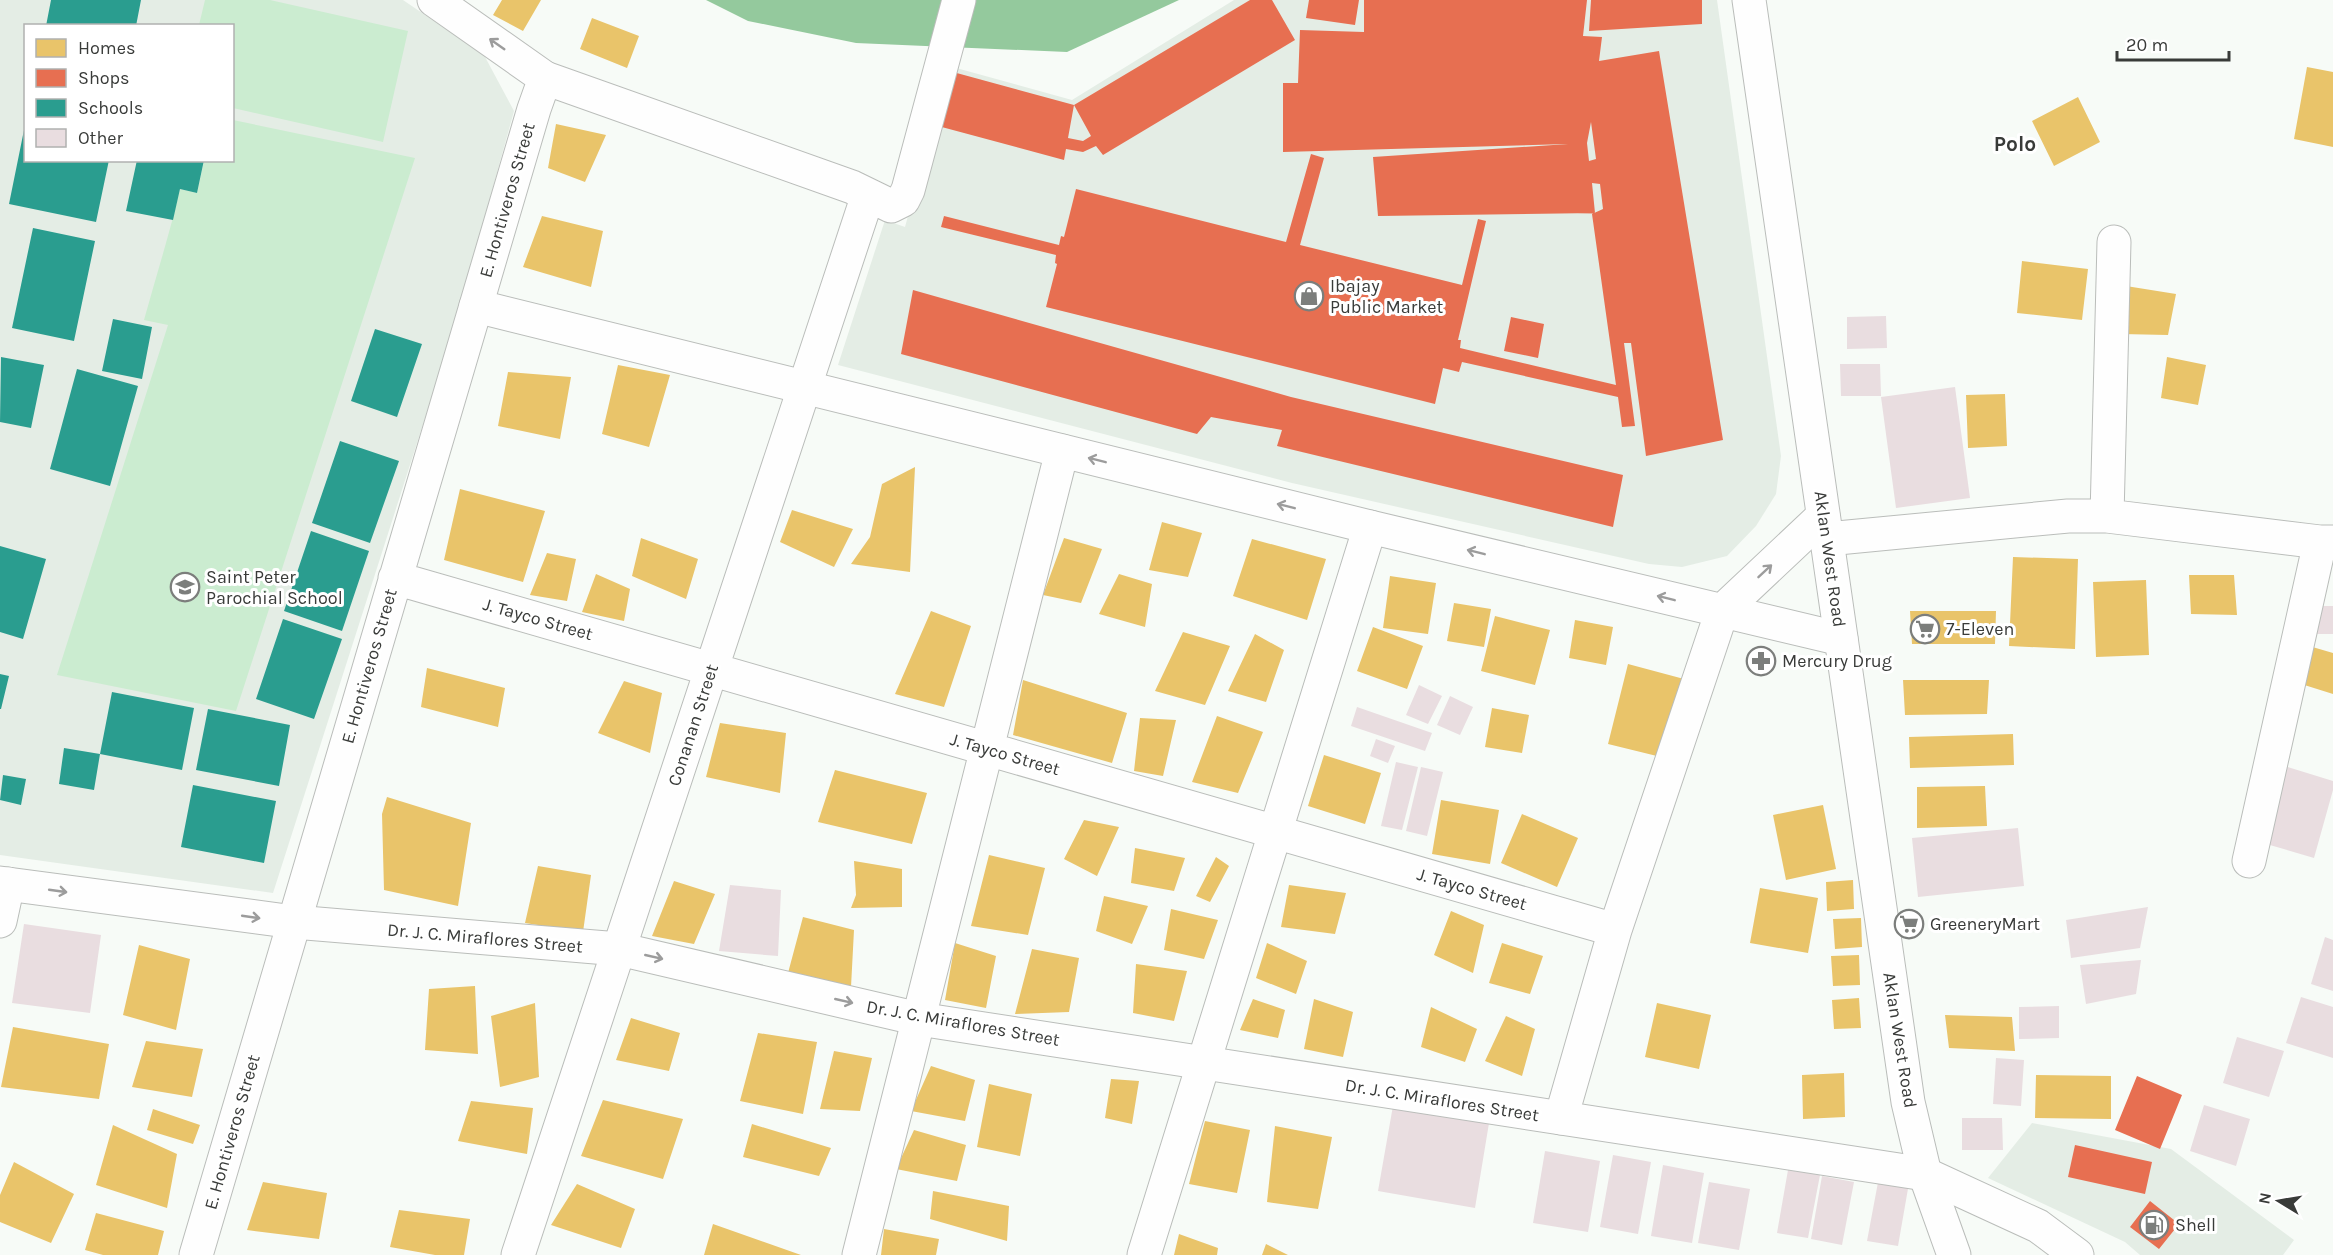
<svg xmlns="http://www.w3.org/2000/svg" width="2333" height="1255" viewBox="0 0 2333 1255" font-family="Karla,sans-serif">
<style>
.built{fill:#e4ede5;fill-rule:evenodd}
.green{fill:#cbecd0}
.water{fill:#94c99d}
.homes{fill:#e9c46a}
.shops{fill:#e76f51;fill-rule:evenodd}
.schools{fill:#2a9d8f}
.building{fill:#e9dde0}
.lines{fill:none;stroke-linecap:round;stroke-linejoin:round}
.street-casing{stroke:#babdba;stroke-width:35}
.secondary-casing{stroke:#babdba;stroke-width:35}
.primary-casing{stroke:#babdba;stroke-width:35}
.street{stroke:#fefefe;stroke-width:33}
.secondary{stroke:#fefefe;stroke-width:33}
.primary{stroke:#fefefe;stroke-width:33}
.oneway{stroke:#9c9c9c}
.labels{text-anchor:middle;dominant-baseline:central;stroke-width:6;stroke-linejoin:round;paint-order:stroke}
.street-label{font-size:18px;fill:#393b39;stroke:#fff}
.poi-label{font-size:18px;fill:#393b39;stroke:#fff;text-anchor:start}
.quarter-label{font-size:21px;font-weight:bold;fill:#393b39;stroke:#fff}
</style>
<rect width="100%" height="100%" fill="#f7fbf7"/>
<path class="built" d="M0,0H403L484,55L514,111L457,318L273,893L0,855ZM26,26H232V160H26Z
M1234,0H1717L1781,456L1776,494L1756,526L1727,556L1682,567L1649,564L1292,483L838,365L885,220L905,227L949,66L1072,100Z
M2032,1123L2171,1149L2294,1240L2283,1255H2140L2125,1242L1988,1178Z"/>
<path class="green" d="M205,0H270L408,31L383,142L233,108L232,26L199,25Z
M233,120L415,158L236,711L57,675L168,325L144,320C156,276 170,233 180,189L197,193L204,161L232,160Z"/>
<path class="water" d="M706,0H1179L1067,52L856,43L748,21Z"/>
<path class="homes" d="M502,0H541L523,31L493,15Z
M592,18L639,36L627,68L580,49Z
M2307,67L2333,72V147L2294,139Z
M2078,97L2100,142L2054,166L2032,121Z
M556,124L606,135L585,182L548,168Z
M542,216L603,231L591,287L523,267Z
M2022,261L2088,269L2082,320L2017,313Z
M2126,286L2176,294L2168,335L2121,334Z
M2167,357L2206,365L2198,405L2161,398Z
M618,365L670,375L649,447L602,434Z
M508,372L571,377L560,439L498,426Z
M2005,394L2007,446L1968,448L1966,395Z
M915,467L910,572L851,564L870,537L882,484Z
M460,489L545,511L523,582L444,560Z
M792,510L853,529L834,567L780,542Z
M1162,522L1202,533L1188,577L1149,570Z
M641,538L698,559L686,599L632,576Z
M1064,538L1102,549L1081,603L1043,595Z
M1252,539L1326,559L1307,620L1233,596Z
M547,553L576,559L567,601L530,595Z
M2013,557L2078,559L2075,649L2009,646Z
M596,574L630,589L624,621L582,612Z
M1119,574L1152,584L1145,627L1099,614Z
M2189,575H2234L2237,615L2191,614Z
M1390,576L1436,583L1428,634L1383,628Z
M2146,580L2149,655L2096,657L2093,582Z
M1454,603L1491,609L1484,647L1447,641Z
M931,611L971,626L944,707L895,694Z
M1910,611H1996L1995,644H1912Z
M1495,616L1550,630L1535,685L1481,671Z
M1575,620L1613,627L1606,665L1569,658Z
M1373,627L1423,646L1407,689L1357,671Z
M1183,632L1230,646L1205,705L1155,691Z
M1255,634L1284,650L1266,702L1228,691Z
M2309,646L2333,653V694L2298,683Z
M1628,664L1684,679L1665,758L1608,744Z
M427,668L505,688L498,727L421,707Z
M1023,680L1127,713L1112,763L1013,735Z
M1903,680H1989L1987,714L1905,715Z
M624,681L662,693L650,753L598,733Z
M1492,708L1529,715L1522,753L1485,747Z
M1217,716L1263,732L1238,793L1192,782Z
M1140,718L1176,720L1163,776L1134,771Z
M720,723L786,733L780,793L706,777Z
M2013,734L2014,765L1910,768L1909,737Z
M1324,755L1381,773L1365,824L1308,806Z
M835,770L927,793L912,844L818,822Z
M1985,786L1987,826L1917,828V787Z
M387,797L471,823L458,906L384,890L382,814Z
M1441,800L1499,810L1490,864L1432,854Z
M1823,805L1836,869L1786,880L1773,815Z
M1522,814L1578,838L1557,887L1501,863Z
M1084,820L1119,827L1097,876L1064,859Z
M1135,848L1185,858L1174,891L1131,883Z
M989,855L1045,868L1028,935L971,926Z
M1216,857L1229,866L1210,902L1196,896Z
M854,861L902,869V907L851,908L856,895Z
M538,866L591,875L583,932L525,923Z
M1853,880L1854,909L1827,911L1826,882Z
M674,881L715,894L694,944L652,936Z
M1289,885L1346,893L1335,934L1281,927Z
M1760,888L1818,898L1808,953L1750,943Z
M1104,896L1148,906L1132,944L1096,931Z
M1171,909L1218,920L1204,959L1164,950Z
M1451,911L1484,925L1473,973L1434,955Z
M803,917L854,930L851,987L788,973Z
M1861,918L1862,947L1835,949L1833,919Z
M955,943L996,956L986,1008L945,1000Z
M1267,943L1307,961L1296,994L1256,978Z
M1502,943L1543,956L1530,994L1489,983Z
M139,945L190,959L176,1030L123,1015Z
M1032,949L1079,958L1069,1012L1015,1014Z
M1859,955L1860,985L1833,986L1831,956Z
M1136,964L1187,971L1174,1021L1133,1013Z
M475,986L478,1054L425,1050L429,989Z
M1859,998L1861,1028L1834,1029L1832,1000Z
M1253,999L1285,1010L1278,1038L1240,1030Z
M1314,999L1353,1012L1343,1057L1304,1049Z
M535,1003L539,1077L500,1087L491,1016Z
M1657,1003L1711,1015L1699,1069L1645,1057Z
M1431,1007L1477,1029L1465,1062L1421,1047Z
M1945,1015L2012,1017L2015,1051L1949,1048Z
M1506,1016L1535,1029L1522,1076L1485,1061Z
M631,1018L680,1033L669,1071L616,1060Z
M13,1027L109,1044L99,1099L1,1087Z
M758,1033L817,1042L803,1114L740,1101Z
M146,1041L203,1049L192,1097L132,1087Z
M834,1051L872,1058L860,1111L820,1109Z
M931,1066L975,1080L965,1121L911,1111Z
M1844,1073L1845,1117L1803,1119L1802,1075Z
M2036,1075L2111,1076V1119L2035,1118Z
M1111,1079L1139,1081L1132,1124L1105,1118Z
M989,1084L1032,1094L1020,1156L977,1147Z
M603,1100L683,1119L663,1179L581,1156Z
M471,1101L533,1108L527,1154L458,1141Z
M153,1109L200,1125L193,1144L147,1130Z
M1205,1121L1250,1130L1237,1193L1189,1184Z
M752,1124L831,1148L819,1176L743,1157Z
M113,1125L177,1154L167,1208L96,1185Z
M1275,1126L1332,1137L1318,1209L1267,1202Z
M914,1130L966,1145L957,1181L896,1169Z
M14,1162L74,1194L51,1243L0,1222V1195Z
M263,1182L327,1193L319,1239L247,1230Z
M577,1184L635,1209L621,1248L551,1225Z
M933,1191L1009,1206L1007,1241L930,1219Z
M399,1210L470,1219L464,1255H435L390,1247Z
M96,1213L164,1231L158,1255H103L85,1250Z
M713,1224L801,1255H704Z
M884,1229L939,1239L936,1255H881Z
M1179,1234L1218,1248L1217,1255H1174Z
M1266,1244L1288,1255H1262Z"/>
<path class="shops" d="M1250,0H1272L1295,40L1103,155L1096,146L1083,152L1066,149L1064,160L938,126L953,72L1074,105L1068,138L1083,141L1091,136L1074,105Z
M1309,0H1359L1355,25L1306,18Z
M1364,0H1587L1583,36L1602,37L1599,61L1659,51L1723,440L1646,456L1631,343H1624L1635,426L1622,427L1618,397L1462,362L1459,372L1443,368L1435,404L1046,307L1057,264L1055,263L1056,255L941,227L944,216L1059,245L1061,236L1064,237L1076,189L1286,242L1311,154L1324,158L1300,245L1462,285L1478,219L1486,221L1458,340H1461L1460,348L1616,385L1592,214L1603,209L1600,184L1592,183L1595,213L1378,216L1373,157L1568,144L1283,152V83H1298L1300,30L1364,32ZM1591,122L1596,159L1589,161L1587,143Z
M1591,0H1702V24L1589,31Z
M913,290L1291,397L1623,475L1613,527L1277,446L1282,430L1211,417L1197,434L901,354Z
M1511,317L1544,324L1538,358L1504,351Z
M2137,1076L2182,1095L2160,1149L2115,1130Z
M2075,1145L2152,1162L2145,1194L2068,1177Z
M2150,1201L2179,1224L2159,1249L2130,1227Z"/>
<path class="schools" d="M51,0H141L136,26H46Z
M24,130L26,160H109L96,222L9,204Z
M137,160H204L197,193L180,189L173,220L126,211Z
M33,228L95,241L74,341L12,328Z
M113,319L152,327L142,379L102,371Z
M375,329L422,344L397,417L351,401Z
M1,357L44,365L31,428L0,422Z
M77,369L138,386L110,486L50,469Z
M340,441L399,461L370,543L312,523Z
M311,531L369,551L342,631L284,611Z
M0,546L46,559L23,639L0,632Z
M283,619L342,639L314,719L256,699Z
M0,674L9,676L1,709H0Z
M112,692L194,708L182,770L100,754Z
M208,709L290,725L279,786L196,770Z
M64,748L100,754L94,790L59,784Z
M3,775L26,779L21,805L0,800Z
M193,785L276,801L264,863L181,847Z"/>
<path class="building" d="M1886,316L1887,348L1847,349V317Z
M1840,364H1880L1881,396H1841Z
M1955,387L1970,498L1896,508L1881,397Z
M2315,606H2333V634H2315Z
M1419,685L1442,696L1428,724L1406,715Z
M1450,696L1473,707L1460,735L1437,725Z
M1357,707L1432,733L1425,751L1351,726Z
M1376,739L1395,746L1388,763L1370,756Z
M1396,762L1418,767L1402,830L1381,826Z
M2284,766L2333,781V790L2314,858L2263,843Z
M1421,767L1443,772L1427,836L1406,831Z
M2018,828L2024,886L1918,897L1912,838Z
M730,885L781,890L778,956L719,951Z
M2148,907L2140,948L2071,958L2066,920Z
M24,924L101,935L90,1013L12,1003Z
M2325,937L2333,940V991L2311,984Z
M2141,960L2136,994L2086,1004L2080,965Z
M2301,997L2333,1007V1058L2286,1043Z
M2059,1006V1038L2019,1039V1007Z
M2237,1037L2284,1051L2269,1097L2223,1083Z
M1996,1058L2024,1060L2021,1106L1993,1104Z
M1394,1100L1490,1117L1475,1208L1378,1191Z
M2204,1105L2250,1119L2236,1166L2190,1151Z
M1962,1118H2002L2003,1150H1962Z
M1545,1151L1600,1161L1588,1232L1533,1223Z
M1613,1155L1651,1162L1638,1234L1600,1227Z
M1663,1165L1704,1173L1692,1243L1651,1236Z
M1788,1170L1820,1175L1808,1238L1777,1233Z
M1822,1176L1854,1182L1842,1245L1811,1239Z
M1879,1177L1909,1183L1898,1246L1867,1241Z
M1709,1182L1750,1189L1739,1250L1698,1243Z"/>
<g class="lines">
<g class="street-casing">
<path id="street" d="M545,78L852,187L891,206L903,200L908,190L959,0
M2107,516L2114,242
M1827,539L2068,516H2107L2320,542H2333
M395,578L1615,930
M2249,861L2320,542
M0,921L8,884
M1561,1118L1615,930L1722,611
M196,1255L476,306
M518,1255L865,204L872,198
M859,1255L1062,451
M1144,1255L1370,527"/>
</g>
<g class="secondary-casing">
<path id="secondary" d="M434,0L545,78L534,109L476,306L1370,527L1841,639
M1722,611L1823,516
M0,883L294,922L619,949L919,1019L1925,1174L2038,1226L2077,1255"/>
</g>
<g class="primary-casing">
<path id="primary" d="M1749,0L1908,1102L1925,1174L1954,1255"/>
</g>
<use href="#street" class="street"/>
<use href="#secondary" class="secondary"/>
<use href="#primary" class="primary"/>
</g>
<defs><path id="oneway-shaft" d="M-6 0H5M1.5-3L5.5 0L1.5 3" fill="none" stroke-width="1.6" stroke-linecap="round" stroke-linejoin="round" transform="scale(1.5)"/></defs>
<g class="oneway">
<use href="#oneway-shaft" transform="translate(497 44) rotate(-145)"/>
<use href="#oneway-shaft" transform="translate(1097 460) rotate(-166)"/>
<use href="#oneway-shaft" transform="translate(1286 506) rotate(-166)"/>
<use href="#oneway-shaft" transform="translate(1476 552) rotate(-166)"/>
<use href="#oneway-shaft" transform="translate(1765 571) rotate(-43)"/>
<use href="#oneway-shaft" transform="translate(1666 598) rotate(-166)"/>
<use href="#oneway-shaft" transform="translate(58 891) rotate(8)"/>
<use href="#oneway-shaft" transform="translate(251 917) rotate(8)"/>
<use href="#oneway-shaft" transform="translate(654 957) rotate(13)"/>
<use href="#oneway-shaft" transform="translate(844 1001) rotate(13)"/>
</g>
<defs>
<g id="shop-ring" transform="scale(1.5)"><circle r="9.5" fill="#fff" stroke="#7c7e7c" stroke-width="1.5"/><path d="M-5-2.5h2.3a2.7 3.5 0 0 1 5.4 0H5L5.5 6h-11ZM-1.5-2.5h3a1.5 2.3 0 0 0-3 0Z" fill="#7c7e7c"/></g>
<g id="school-ring" transform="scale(1.5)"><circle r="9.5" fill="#fff" stroke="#7c7e7c" stroke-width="1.5"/><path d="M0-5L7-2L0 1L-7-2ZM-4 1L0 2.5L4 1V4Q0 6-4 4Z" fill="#7c7e7c"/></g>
<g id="supermarket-ring" transform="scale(1.5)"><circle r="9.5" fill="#fff" stroke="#7c7e7c" stroke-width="1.5"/><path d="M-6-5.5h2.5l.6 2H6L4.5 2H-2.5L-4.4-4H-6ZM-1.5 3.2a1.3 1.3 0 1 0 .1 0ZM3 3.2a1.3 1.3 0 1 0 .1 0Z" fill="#7c7e7c"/></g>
<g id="pharmacy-ring" transform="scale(1.5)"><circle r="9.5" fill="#fff" stroke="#7c7e7c" stroke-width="1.5"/><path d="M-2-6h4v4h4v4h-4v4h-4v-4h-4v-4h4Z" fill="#7c7e7c"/></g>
<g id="fuel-ring" transform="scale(1.5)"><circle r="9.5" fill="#fff" stroke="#7c7e7c" stroke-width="1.5"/><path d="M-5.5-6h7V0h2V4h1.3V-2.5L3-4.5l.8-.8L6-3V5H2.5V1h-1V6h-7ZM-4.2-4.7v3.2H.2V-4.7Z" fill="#7c7e7c"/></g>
</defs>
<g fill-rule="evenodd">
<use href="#shop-ring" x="1309" y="296"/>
<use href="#school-ring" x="185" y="587"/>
<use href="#supermarket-ring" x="1925" y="629"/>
<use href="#pharmacy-ring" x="1761" y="661"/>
<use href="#supermarket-ring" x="1909" y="924"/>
<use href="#fuel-ring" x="2154" y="1225"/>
</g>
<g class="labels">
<g class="street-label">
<text transform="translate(507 200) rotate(-74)">E. Hontiveros Street</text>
<text transform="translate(1830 559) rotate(82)">Aklan West Road</text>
<text transform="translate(538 619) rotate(16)">J. Tayco Street</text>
<text transform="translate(369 666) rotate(-74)">E. Hontiveros Street</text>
<text transform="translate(693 725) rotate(-72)">Conanan Street</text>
<text transform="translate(1005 754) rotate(16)">J. Tayco Street</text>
<text transform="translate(1472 889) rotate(16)">J. Tayco Street</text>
<text transform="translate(485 938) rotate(5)">Dr. J. C. Miraflores Street</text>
<text transform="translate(963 1023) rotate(10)">Dr. J. C. Miraflores Street</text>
<text transform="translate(1900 1040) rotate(81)">Aklan West Road</text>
<text transform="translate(1442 1100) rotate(9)">Dr. J. C. Miraflores Street</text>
<text transform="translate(232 1132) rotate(-74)">E. Hontiveros Street</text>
</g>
<g class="poi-label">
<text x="1330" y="286">Ibajay<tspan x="1330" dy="21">Public Market</tspan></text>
<text x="206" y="577">Saint Peter<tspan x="206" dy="21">Parochial School</tspan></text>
<text x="1946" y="629">7-Eleven</text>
<text x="1782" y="661">Mercury Drug</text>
<text x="1930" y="924">GreeneryMart</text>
<text x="2175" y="1225">Shell</text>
</g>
<g class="quarter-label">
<text x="2015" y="144">Polo</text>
</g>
</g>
<rect x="24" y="24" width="210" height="138" fill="#ffffff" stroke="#b0b1b0" stroke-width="1.5"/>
<rect x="36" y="39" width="30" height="18" fill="#e9c46a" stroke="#b0b1b0" stroke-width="1.5"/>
<text x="78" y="54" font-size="18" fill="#393b39">Homes</text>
<rect x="36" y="69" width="30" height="18" fill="#e76f51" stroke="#b0b1b0" stroke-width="1.5"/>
<text x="78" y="84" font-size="18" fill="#393b39">Shops</text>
<rect x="36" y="99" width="30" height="18" fill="#2a9d8f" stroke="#b0b1b0" stroke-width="1.5"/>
<text x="78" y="114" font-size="18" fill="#393b39">Schools</text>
<rect x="36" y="129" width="30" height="18" fill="#e9dde0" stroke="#b0b1b0" stroke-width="1.5"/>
<text x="78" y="144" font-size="18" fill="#393b39">Other</text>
<g transform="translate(2279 1201) rotate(281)" stroke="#ffffff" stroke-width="4.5" paint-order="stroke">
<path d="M0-4.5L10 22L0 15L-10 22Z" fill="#393b39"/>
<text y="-9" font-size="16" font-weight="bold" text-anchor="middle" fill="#393b39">N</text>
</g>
<path d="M2117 51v9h112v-9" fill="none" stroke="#393b39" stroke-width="3"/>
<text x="2126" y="51" font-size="18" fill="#393b39" stroke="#ffffff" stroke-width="4.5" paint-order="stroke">20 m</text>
</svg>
